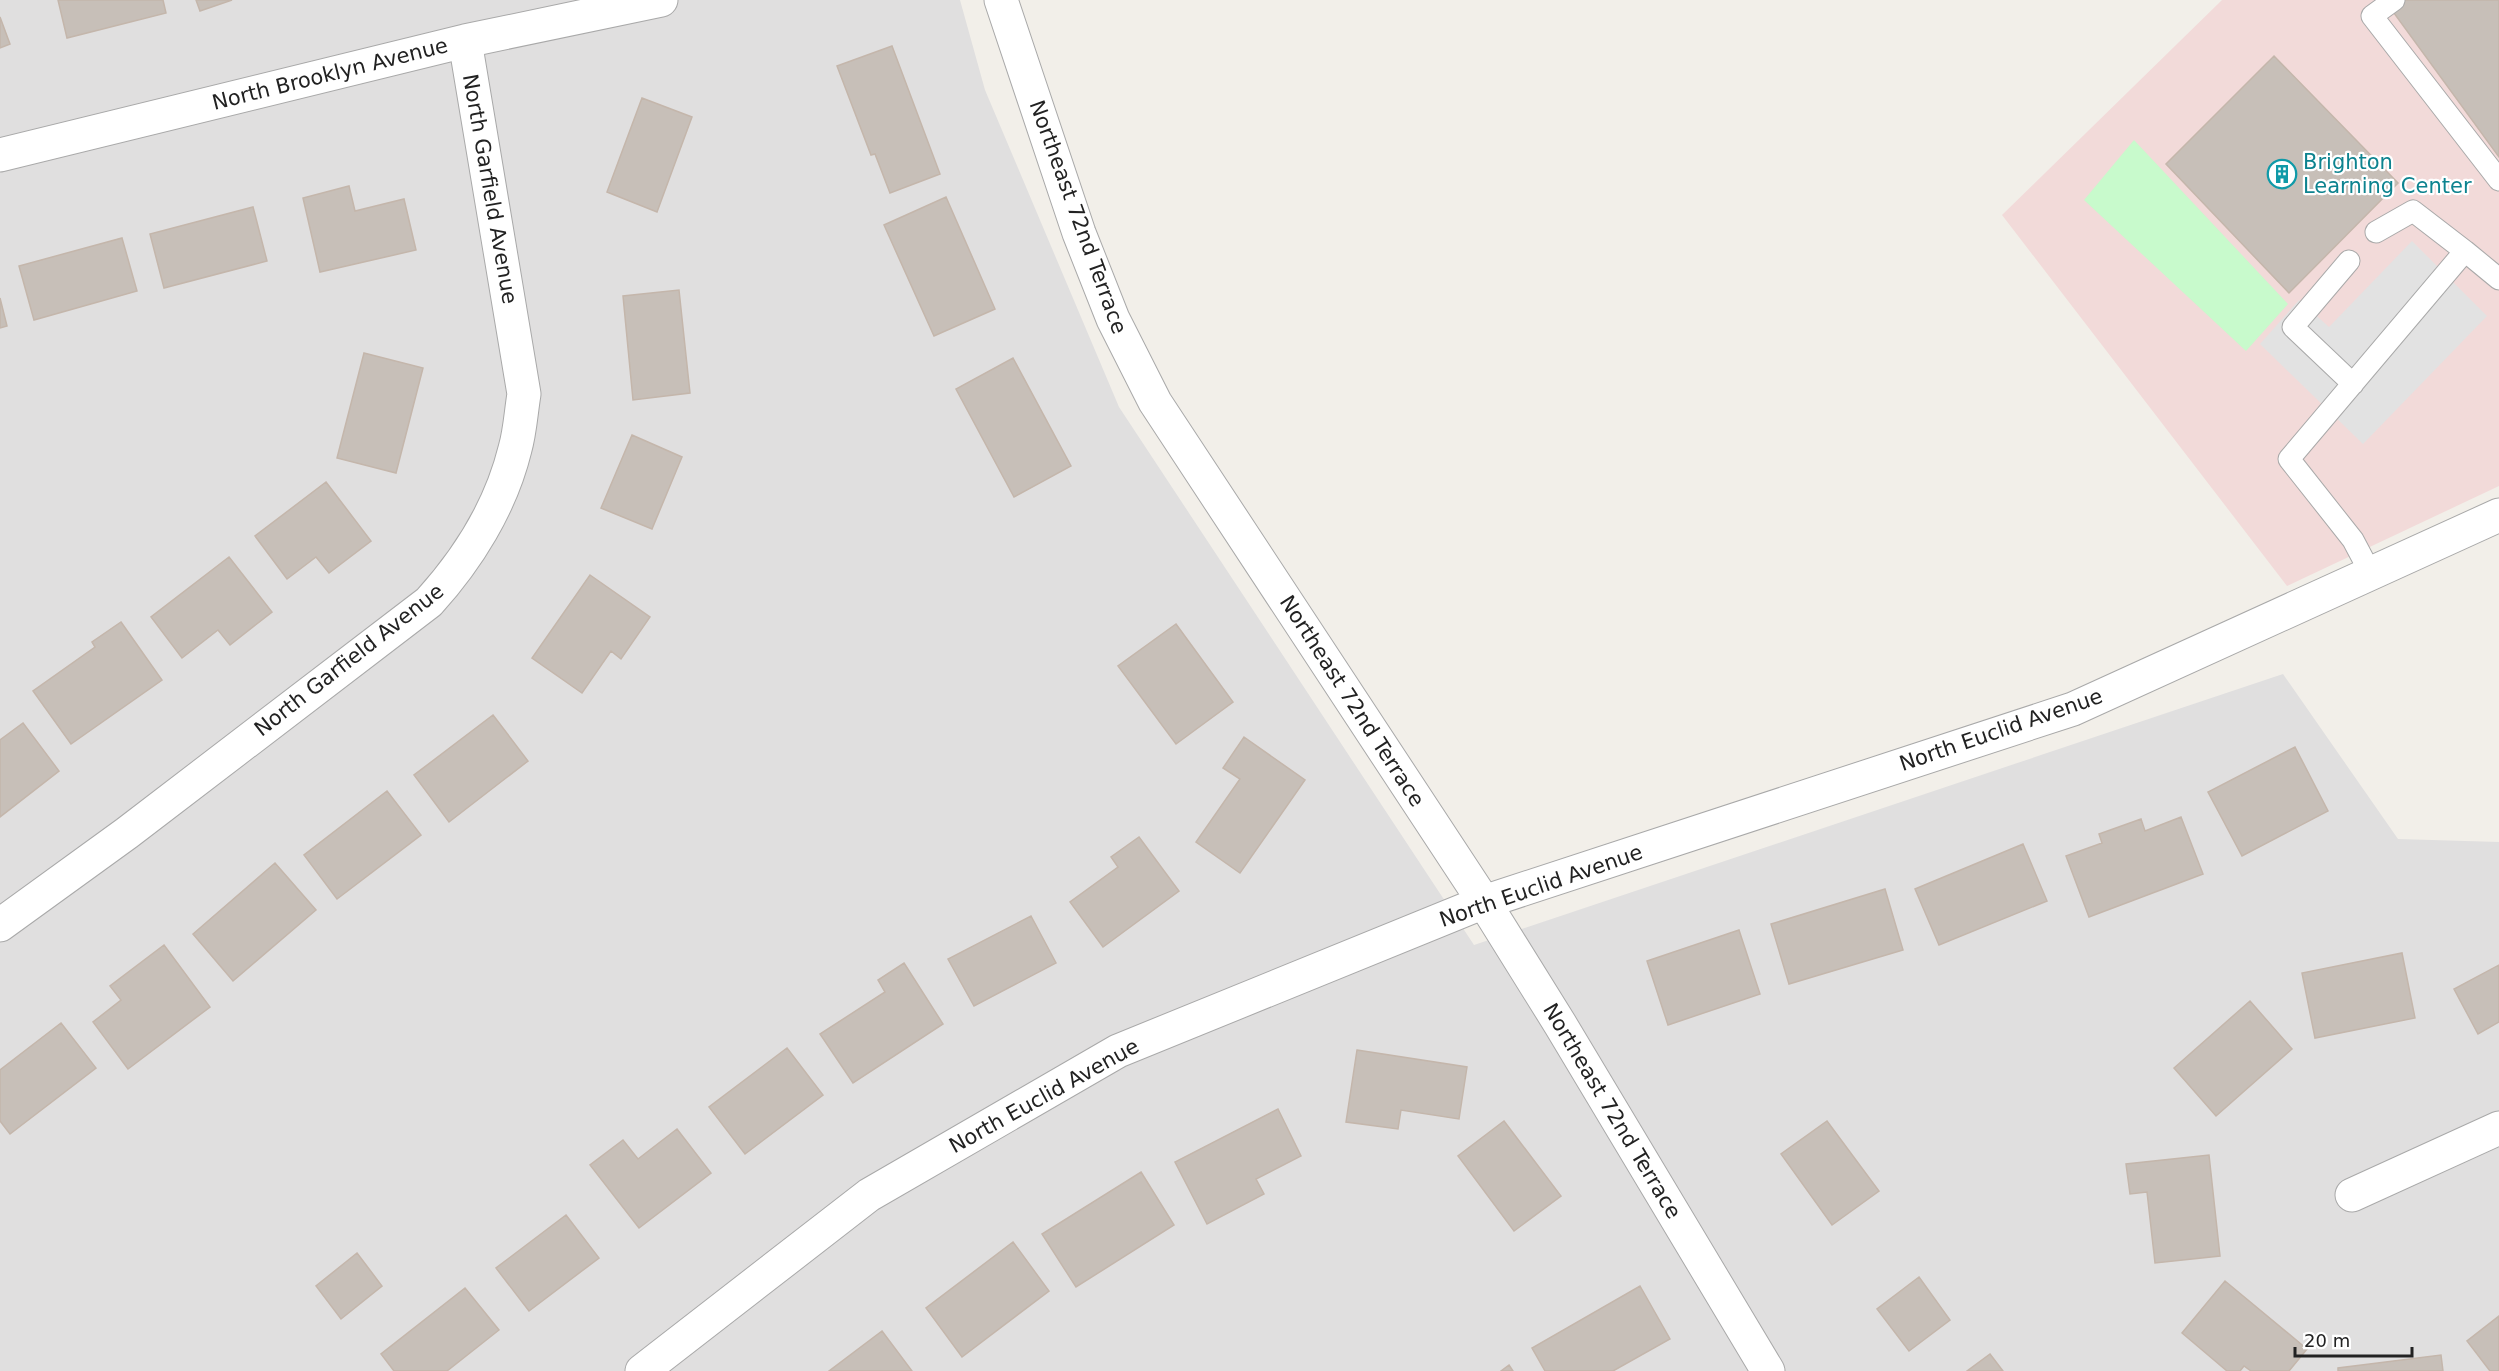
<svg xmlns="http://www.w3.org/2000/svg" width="2499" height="1371" viewBox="0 0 2499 1371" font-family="'DejaVu Sans',sans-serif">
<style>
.residential{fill:#e0dfdf}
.commercial{fill:#f2dad9}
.park{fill:#c8facc}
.parking{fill:#e2e2e2}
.building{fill:#c7bfb8;stroke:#c4b6ab;stroke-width:1.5}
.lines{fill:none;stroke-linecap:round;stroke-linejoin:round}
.service-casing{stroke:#a9a9a9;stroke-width:23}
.minor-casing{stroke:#a9a9a9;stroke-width:35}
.service{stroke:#fff;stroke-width:21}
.minor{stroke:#fff;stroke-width:33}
.labels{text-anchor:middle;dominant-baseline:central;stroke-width:4.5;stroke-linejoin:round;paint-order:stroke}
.street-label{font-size:21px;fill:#222;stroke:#fff}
.culture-label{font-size:21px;fill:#0d838f;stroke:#fff;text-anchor:start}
</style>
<rect width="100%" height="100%" fill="#f2efe9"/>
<path class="residential" d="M0,0H960L985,90L1119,407L1474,945L2283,674L2398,839L2499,842V1371H0Z"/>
<path class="commercial" d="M2222,0H2499V486L2287,586L2002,215Z"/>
<path class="park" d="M2134,140L2288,304L2246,351L2084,200Z"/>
<path class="parking" d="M2412,241L2487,316L2363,444L2260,344L2299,300L2329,327Z"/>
<path class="building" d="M58,0H163L166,13L67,38Z
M196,0H232L200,11Z
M2403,0H2499V157L2391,9Z
M0,17L10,44L0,48Z
M892,46L940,174L890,193L875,154L871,155L837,66Z
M2274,56L2398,183L2289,293L2166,164Z
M642,98L692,117L657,212L607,192Z
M349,186L355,211L404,199L416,250L320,272L303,198Z
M946,197L995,309L934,336L884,225Z
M253,207L267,261L164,288L150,234Z
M122,238L137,291L34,320L19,266Z
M679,290L690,393L633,400L623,296Z
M0,298L7,326L0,328Z
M364,353L423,368L396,473L337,458Z
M1013,358L1071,466L1014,497L956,389Z
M632,435L682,457L652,529L601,508Z
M326,482L371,541L329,573L316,557L287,579L255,536Z
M229,557L272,612L230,645L218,630L182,658L151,617Z
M590,575L650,617L621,659L611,651L582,693L532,658Z
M121,622L162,680L71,744L33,691L95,647L92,642Z
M1176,624L1233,702L1176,744L1118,666Z
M493,715L528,761L449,822L414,775Z
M23,723L59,771L0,817V740Z
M1244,737L1305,780L1240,873L1196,842L1240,779L1223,768Z
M2295,747L2328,811L2242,856L2208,792Z
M387,791L421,835L337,899L304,855Z
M2181,817L2203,874L2089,917L2066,856L2102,843L2099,834L2141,819L2145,831Z
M1139,837L1179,891L1103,947L1070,902L1118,867L1111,857Z
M2023,844L2047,901L1939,945L1915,889Z
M275,863L316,910L233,981L193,934Z
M1885,889L1903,950L1789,984L1771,924Z
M1031,916L1056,963L974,1006L948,959Z
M1739,930L1760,994L1668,1025L1647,961Z
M164,945L210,1007L128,1069L93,1022L121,1000L110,986Z
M2402,953L2415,1018L2315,1038L2302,973Z
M904,963L943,1024L853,1083L820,1034L885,992L878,980Z
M2499,965V1022L2478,1034L2454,989Z
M2250,1001L2292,1049L2216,1116L2174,1068Z
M61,1023L96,1068L10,1134L0,1121V1070Z
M787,1048L823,1095L745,1154L709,1107Z
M1357,1050L1467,1067L1459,1119L1401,1110L1398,1129L1346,1122Z
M1278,1109L1301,1156L1256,1179L1264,1194L1207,1224L1175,1162Z
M1504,1121L1561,1196L1514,1231L1458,1156Z
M1827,1121L1879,1191L1832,1225L1781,1154Z
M677,1129L711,1173L639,1228L590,1165L623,1140L638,1159Z
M2209,1155L2220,1256L2155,1263L2147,1192L2130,1194L2126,1164Z
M1141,1172L1174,1225L1076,1287L1042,1234Z
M566,1215L599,1258L529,1311L496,1268Z
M1013,1242L1049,1291L962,1357L926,1308Z
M357,1253L382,1286L341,1319L316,1286Z
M1919,1277L1950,1320L1909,1351L1877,1309Z
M2225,1281L2307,1349L2289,1371H2251L2244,1366L2240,1371H2227L2182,1333Z
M1640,1286L1670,1339L1613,1371H1545L1532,1348Z
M465,1288L499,1330L447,1371H394L381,1354Z
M2499,1316V1371H2490L2467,1341Z
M882,1331L912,1371H829Z
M1990,1354L2003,1371H1967Z
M2441,1355L2443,1371H2338V1368Z
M1509,1365L1513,1371H1501Z"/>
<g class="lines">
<g class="service-casing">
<path id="service" d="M2394,0L2372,16L2499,180
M2376,232L2413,211L2465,251
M2349,261L2293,327L2353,384
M2371,574L2353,540L2289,459L2465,251L2499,279"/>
</g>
<g class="minor-casing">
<path id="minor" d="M1001,0L1079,233L1113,319L1155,402L1484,902L1560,1024L1768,1371
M0,155L465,41L661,0
M0,925L127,833L429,602C468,559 501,506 515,449C520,432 521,412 524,394L465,41
M2352,1195L2499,1128
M642,1371L869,1195L1118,1051L1484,902L2073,709L2499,515"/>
</g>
<use href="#service" class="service"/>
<use href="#minor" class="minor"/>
</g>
<defs>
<g id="building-ring" transform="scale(1.5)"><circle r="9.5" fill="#fff" stroke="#0f9aa8" stroke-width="1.5"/><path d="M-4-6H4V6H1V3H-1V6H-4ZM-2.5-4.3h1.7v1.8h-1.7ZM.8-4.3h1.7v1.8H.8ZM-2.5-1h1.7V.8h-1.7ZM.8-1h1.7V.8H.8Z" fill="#0f9aa8"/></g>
</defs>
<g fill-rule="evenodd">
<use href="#building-ring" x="2282" y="174"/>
</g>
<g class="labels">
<g class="street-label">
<text transform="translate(330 74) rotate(-14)">North Brooklyn Avenue</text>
<text transform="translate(490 189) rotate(80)">North Garfield Avenue</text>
<text transform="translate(1078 217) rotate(70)">Northeast 72nd Terrace</text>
<text transform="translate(349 660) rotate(-38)">North Garfield Avenue</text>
<text transform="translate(1352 701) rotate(57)">Northeast 72nd Terrace</text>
<text transform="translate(2001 730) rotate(-19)">North Euclid Avenue</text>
<text transform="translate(1541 886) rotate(-19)">North Euclid Avenue</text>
<text transform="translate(1044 1096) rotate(-29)">North Euclid Avenue</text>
<text transform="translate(1612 1111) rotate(59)">Northeast 72nd Terrace</text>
</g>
<g class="culture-label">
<text x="2303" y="162">Brighton<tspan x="2303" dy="24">Learning Center</tspan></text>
</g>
</g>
<path d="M2295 1347v9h117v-9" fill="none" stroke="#222222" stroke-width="3"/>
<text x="2304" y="1347" font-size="18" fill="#222222" stroke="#ffffff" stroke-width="4.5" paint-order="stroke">20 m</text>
</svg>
